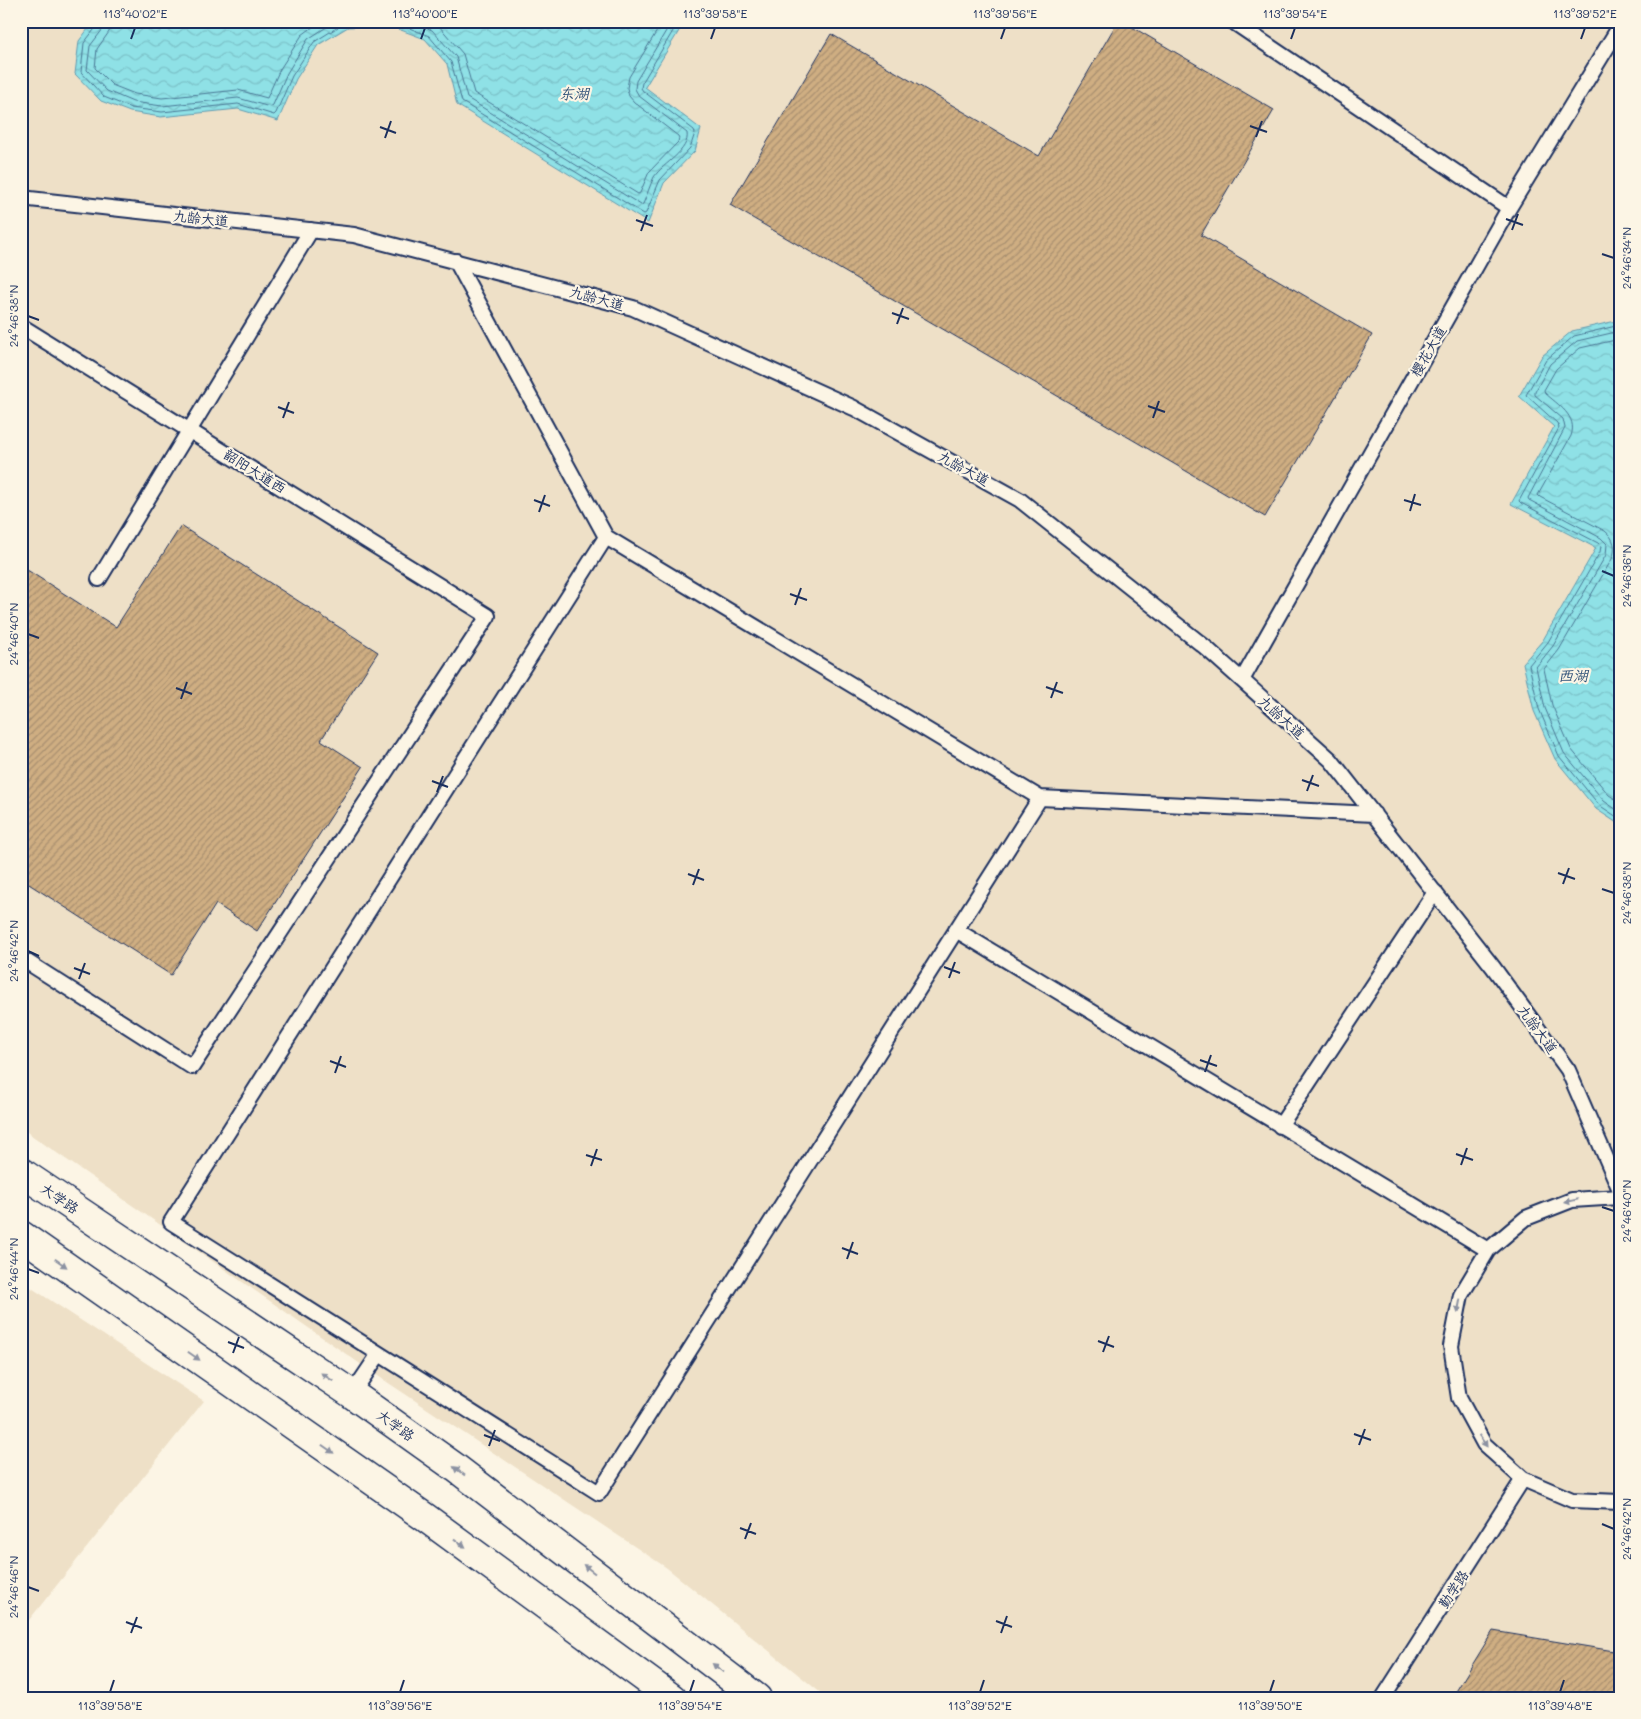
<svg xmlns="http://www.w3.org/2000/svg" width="1641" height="1719" viewBox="0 0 1641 1719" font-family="Mali,'LXGW WenKai TC',sans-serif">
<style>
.built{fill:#eee0c7}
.water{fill:url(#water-waves);stroke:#619ab0}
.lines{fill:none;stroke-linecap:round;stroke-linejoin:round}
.shore{stroke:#497694;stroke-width:1}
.building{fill:url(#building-hatch);stroke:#1b2f5e}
.service-casing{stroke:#1b2f5e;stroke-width:18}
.secondary-casing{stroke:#1b2f5e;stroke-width:31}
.service{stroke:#fcf5e5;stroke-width:14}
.secondary{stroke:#fcf5e5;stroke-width:28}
.oneway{fill:#8c92a2}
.ticks{fill:none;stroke:#1b2f5e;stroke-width:2}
.labels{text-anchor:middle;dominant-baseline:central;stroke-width:4.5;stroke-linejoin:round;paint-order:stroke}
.street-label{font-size:14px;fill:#1b2f5e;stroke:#fcf5e5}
.water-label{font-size:15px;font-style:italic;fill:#325379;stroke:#fcf5e5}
.neatline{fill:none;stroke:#1b2f5e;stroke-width:2}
.ticks-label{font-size:12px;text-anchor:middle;fill:#1b2f5e}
</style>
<defs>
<pattern id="water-waves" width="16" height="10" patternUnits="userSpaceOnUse" patternTransform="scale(1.25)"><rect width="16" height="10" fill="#8fe1e6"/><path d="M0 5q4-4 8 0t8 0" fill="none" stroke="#7bc1c8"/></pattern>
<pattern id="building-hatch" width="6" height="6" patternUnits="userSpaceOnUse" patternTransform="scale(1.25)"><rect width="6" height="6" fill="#cfae82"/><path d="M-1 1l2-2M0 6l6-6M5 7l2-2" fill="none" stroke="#a78e6e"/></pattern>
</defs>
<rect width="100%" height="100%" fill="#fcf5e5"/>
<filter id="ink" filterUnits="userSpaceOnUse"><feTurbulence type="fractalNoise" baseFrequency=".02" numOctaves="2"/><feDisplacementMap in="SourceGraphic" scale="10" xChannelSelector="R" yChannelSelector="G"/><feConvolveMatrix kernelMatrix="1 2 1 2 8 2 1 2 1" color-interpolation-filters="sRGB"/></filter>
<g filter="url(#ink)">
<path class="built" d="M21,21H1620V1698H827L667,1568L369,1370L21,1128Z
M21,1281L204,1401L21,1630Z"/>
<path class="water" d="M94,21H685L645,87L701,129L695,151L664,183L648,223L457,105L447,64L425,39L390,26L348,27L318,45L296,79L278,121L238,109L161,117L130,112L101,101L75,74L79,41Z
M1620,320V825L1596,809L1555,759L1534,711L1523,663L1543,640L1596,548L1511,504L1554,427L1519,396L1542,356L1572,331Z"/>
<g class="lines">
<path class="shore" d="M98,21L97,26L84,43L81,72L104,97L131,108L162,112L238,104L274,115L276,113L292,76L314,42L346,22L376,21
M104,21L103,29L90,46L87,70L107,91L133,102L162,106L238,98L270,107L273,105L287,73L308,39L336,21
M112,21L109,32L97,49L95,68L112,85L135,94L162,98L238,90L267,98L280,69L302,35L321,21
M392,21L429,36L451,62L462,102L644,214L646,213L660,180L690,148L695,133L694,130L643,91L641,88L642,83L679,21
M410,21L432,30L456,57L467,98L641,205L643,204C647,195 650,185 654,177C663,163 690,151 687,133L639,96L635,89L636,81L672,21
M432,21L439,26L463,54L474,93L638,194L640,193L649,172L678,142L679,138L678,136L634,102L629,96L627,88L629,77L663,21
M1620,325L1574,336L1546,360L1526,395L1557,423L1559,428L1519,501L1521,503L1598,543L1601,546L1600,552L1548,642L1529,665L1539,709L1559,756L1599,805L1620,819
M1620,331L1577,341L1550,364L1535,392V395L1563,419L1565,428L1528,498L1529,500L1601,538L1607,544L1606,555L1553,646L1536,667L1545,708L1564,753L1604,801L1620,812
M1620,339L1580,348L1556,369L1544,390L1545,393C1558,405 1578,416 1571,436L1538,495L1540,497L1605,531C1614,538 1617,548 1612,559L1559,650L1544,669L1552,705L1571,749L1609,795L1620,802"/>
</g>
<path class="building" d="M1118,21H1122L1274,110L1201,235L1372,335L1265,517L730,205L831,34L1039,156Z
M181,526L378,652L321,740L363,767L257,931L216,904L171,975L21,879V566L116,627Z
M1493,1631L1620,1652V1698H1452Z"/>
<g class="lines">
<g class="service-casing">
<path id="service" d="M1232,21L1509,208
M21,198L354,235L633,308L854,408L1020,500L1205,647L1331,760L1493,967L1568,1070L1620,1190
M456,261L606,537L171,1222L599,1493L1040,798L1374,814
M21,326L488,616L192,1067L21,958
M606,537L1040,798
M99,579L311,230
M1242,680L1509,208L1620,26
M956,930L1488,1250
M1280,1126L1435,892
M1620,1197L1572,1200L1526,1218L1488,1250L1461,1295L1451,1346L1459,1398L1484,1444L1523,1479L1572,1500L1620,1502
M352,1394L379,1354
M1383,1698L1523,1479"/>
</g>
<g class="secondary-casing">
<path id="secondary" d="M21,1172L352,1394L456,1468L757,1698
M21,1235L426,1518L672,1698"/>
</g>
<use href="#service" class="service"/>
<use href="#secondary" class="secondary"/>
</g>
<defs><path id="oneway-solid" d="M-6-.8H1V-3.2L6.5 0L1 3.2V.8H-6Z" transform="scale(1.25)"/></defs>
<g class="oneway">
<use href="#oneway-solid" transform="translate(1571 1201) rotate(167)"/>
<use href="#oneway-solid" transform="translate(61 1263) rotate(35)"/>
<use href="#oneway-solid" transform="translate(1459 1306) rotate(101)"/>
<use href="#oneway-solid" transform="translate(194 1356) rotate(35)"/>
<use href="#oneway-solid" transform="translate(327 1377) rotate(-146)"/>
<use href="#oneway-solid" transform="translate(1483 1441) rotate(55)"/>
<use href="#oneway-solid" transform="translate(328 1449) rotate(35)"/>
<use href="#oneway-solid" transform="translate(459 1471) rotate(-143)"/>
<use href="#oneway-solid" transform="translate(460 1543) rotate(36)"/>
<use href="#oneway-solid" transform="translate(589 1569) rotate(-143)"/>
<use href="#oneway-solid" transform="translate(718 1668) rotate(-142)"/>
</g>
</g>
<path class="ticks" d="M131,39L135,28M421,39L425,28M711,39L715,28M1001,39L1005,28M1291,39L1295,28M1581,39L1585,28M1250,126L1267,132M380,127L396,133M1256,137L1262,121M385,138L391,121M1506,219L1523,225M636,220L653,226M1512,230L1518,214M641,231L647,215M1602,254L1614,258M892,313L909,319M28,316L39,320M897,324L903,308M1148,406L1165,412M278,407L294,413M283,418L289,402M1153,418L1159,401M534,500L550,506M1404,500L1421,505M1410,511L1415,494M539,512L545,495M1602,571L1614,576M790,594L807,600M795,605L801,588M28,634L39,638M1046,687L1063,693M176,688L192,694M1051,698L1057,682M181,699L187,682M1302,780L1319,786M432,781L448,787M1307,791L1313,775M437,792L443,776M1558,873L1575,879M688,874L704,880M1563,884L1569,868M693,885L699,869M1602,889L1614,893M28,951L39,956M944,967L960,973M74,968L90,974M949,978L955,962M79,979L85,963M1200,1060L1217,1066M330,1061L346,1067M1205,1072L1211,1055M335,1073L341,1056M1456,1154L1473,1160M586,1155L602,1160M1461,1165L1467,1148M591,1166L597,1149M1602,1207L1614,1211M842,1248L858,1254M847,1259L853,1242M28,1269L39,1273M1098,1341L1114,1347M228,1342L244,1348M1103,1352L1109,1336M233,1353L239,1337M1354,1434L1371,1440M484,1435L500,1441M1359,1445L1365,1429M489,1446L495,1430M1602,1524L1614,1529M740,1528L756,1534M745,1539L751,1523M28,1587L39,1591M996,1621L1012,1627M126,1622L142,1628M131,1633L137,1617M1001,1633L1007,1616M110,1692L114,1680M400,1692L404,1680M690,1692L694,1680M980,1692L984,1680M1270,1692L1274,1680M1560,1692L1564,1680"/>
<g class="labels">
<g class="street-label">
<text transform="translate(201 218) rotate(6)">九龄大道</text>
<text transform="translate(597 298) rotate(15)">九龄大道</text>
<text transform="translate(1428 351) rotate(-60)">樱花大道</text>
<text transform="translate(964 468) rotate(29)">九龄大道</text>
<text transform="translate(255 471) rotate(32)">韶阳大道西</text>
<text transform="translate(1282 717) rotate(42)">九龄大道</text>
<text transform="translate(1538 1029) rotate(54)">九龄大道</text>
<text transform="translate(60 1198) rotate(34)">大学路</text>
<text transform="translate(396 1425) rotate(36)">大学路</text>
<text transform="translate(1453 1589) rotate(-57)">勤学路</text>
</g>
<g class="water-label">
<text x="574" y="93">东湖</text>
<text x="1573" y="675">西湖</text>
</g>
</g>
<rect width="1641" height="1719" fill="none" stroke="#fcf5e5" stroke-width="55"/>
<rect x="28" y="28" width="1586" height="1664" class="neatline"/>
<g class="ticks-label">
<text x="135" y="18">113°40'02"E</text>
<text x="425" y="18">113°40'00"E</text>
<text x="715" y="18">113°39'58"E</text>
<text x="1005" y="18">113°39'56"E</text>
<text x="1295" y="18">113°39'54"E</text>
<text x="1585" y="18">113°39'52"E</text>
<text transform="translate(1627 258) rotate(-90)" y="4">24°46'34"N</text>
<text transform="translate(14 316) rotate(-90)" y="4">24°46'38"N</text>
<text transform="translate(1627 576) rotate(-90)" y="4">24°46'36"N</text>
<text transform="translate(14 634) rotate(-90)" y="4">24°46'40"N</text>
<text transform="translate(1627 893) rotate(-90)" y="4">24°46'38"N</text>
<text transform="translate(14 951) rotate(-90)" y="4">24°46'42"N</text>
<text transform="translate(1627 1211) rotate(-90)" y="4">24°46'40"N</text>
<text transform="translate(14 1269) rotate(-90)" y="4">24°46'44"N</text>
<text transform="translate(1627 1529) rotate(-90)" y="4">24°46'42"N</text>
<text transform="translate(14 1587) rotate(-90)" y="4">24°46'46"N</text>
<text x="110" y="1710">113°39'58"E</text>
<text x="400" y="1710">113°39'56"E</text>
<text x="690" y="1710">113°39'54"E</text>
<text x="980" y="1710">113°39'52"E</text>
<text x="1270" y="1710">113°39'50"E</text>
<text x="1560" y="1710">113°39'48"E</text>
</g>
</svg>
